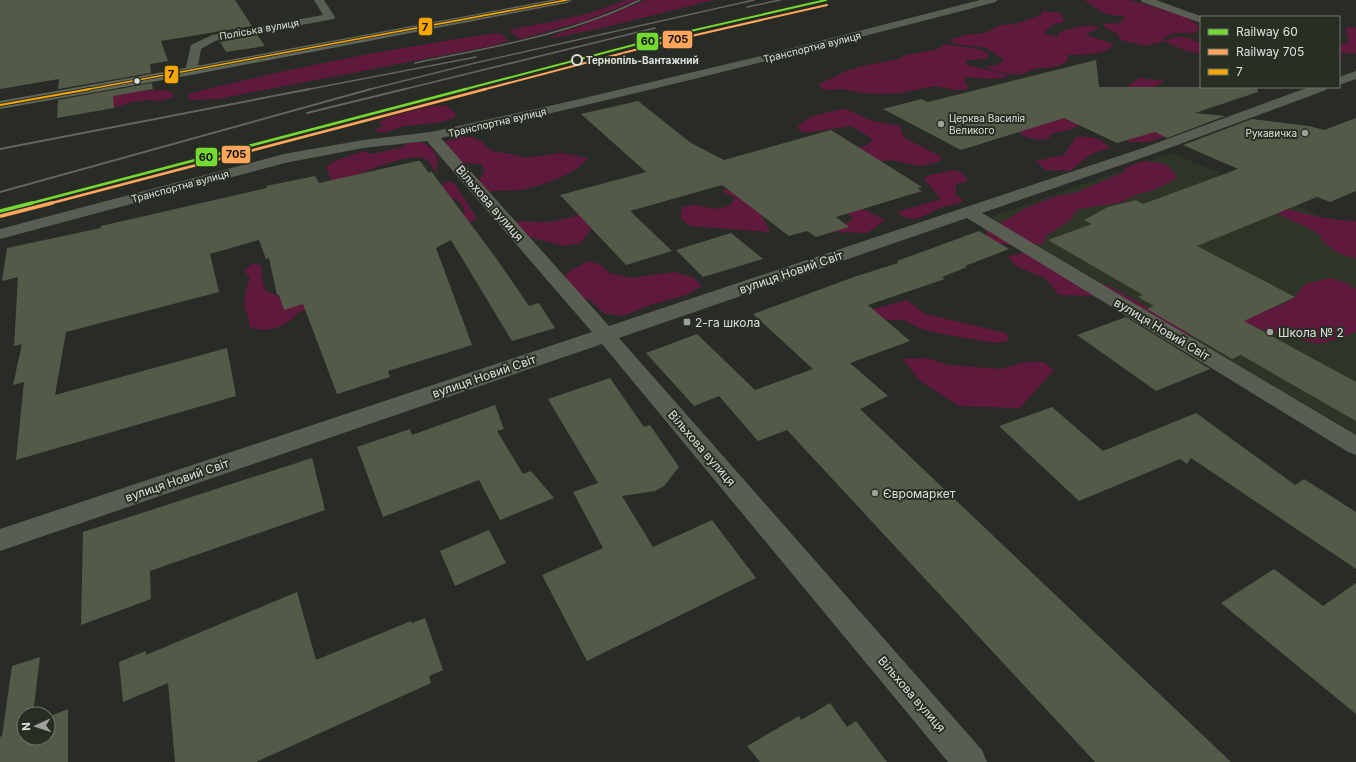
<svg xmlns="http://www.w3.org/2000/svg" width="1356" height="762" viewBox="0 0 1356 762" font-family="Inter,sans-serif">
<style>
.built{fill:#2d3526}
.green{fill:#5f193c}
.building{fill:#535b48}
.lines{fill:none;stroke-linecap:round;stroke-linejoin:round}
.minor{fill:#595e52;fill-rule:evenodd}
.major{fill:#606759;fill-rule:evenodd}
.rail-far1{stroke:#62665d;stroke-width:1.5}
.rail{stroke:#62665d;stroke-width:2}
.bus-1-far1-casing{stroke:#292e24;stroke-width:3}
.bus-1-casing{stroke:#292e24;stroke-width:4}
.bus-1-far1{stroke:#f7a600;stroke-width:1.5}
.bus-1{stroke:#f7a600;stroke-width:2}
.rail-1-far2-casing{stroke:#292e24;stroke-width:3.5}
.rail-1-far1-casing{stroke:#292e24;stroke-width:4.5}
.rail-1-casing{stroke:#292e24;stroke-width:6}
.rail-2-far2-casing{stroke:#292e24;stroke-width:3.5}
.rail-2-far1-casing{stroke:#292e24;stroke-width:4.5}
.rail-2-casing{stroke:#292e24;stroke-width:6}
.rail-1-far2{stroke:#74d930;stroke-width:2}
.rail-1-far1{stroke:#74d930;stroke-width:2.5}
.rail-1{stroke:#74d930;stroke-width:3.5}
.rail-2-far2{stroke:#ffa55c;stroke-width:2}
.rail-2-far1{stroke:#ffa55c;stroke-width:2.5}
.rail-2{stroke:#ffa55c;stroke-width:3.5}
.stop-dot{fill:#292e24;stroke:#dde0d9;stroke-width:2}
.bus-dot{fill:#dde0d9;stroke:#292e24;stroke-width:1.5}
.poi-dot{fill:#9ea19a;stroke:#292e24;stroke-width:1.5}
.labels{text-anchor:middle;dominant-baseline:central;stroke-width:4;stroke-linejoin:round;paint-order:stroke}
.far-street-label{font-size:10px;fill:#dde0d9;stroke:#292e24}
.far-stop-label{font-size:10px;font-weight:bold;fill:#dde0d9;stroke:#292e24;text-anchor:start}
.far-poi-label{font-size:10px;fill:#dde0d9;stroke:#292e24;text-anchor:start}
.street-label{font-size:12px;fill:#dde0d9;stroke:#292e24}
.poi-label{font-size:12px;fill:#dde0d9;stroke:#292e24;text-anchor:start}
.line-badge{stroke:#292e24;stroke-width:1.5}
.pale-badge-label{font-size:11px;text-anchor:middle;font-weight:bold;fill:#111}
</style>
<rect width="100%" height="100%" fill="#292c26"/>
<path class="built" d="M1172,153L1356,231V434L988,218Z"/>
<path class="green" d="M626,0H637L588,20L520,39L509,30C548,22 589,16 626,0Z
M647,0H714L606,27L549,39L561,32L572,29Z
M1084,0H1129L1188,17L1199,27L1197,33H1173L1164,38L1163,41C1180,35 1185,35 1201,44V54L1186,51L1163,41L1146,46L1120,40L1117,33L1104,27L1103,24L1120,23L1126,17L1105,14Z
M1042,11L1061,13L1064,22L1055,24L1045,31V34L1058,37L1059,32C1070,29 1089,22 1099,28L1086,34C1095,39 1105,40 1114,45C1104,56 1082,54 1068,55L1067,61C1057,68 1049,68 1037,68C1031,69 1027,73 1022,74C1013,76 993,70 984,67L998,65L1004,60L986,48L956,44L950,40L964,35L985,33L1001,25L1015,24L1041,15Z
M1356,27V53H1340L1342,56L1341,61H1339V44H1345L1349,41L1345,28Z
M497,33L503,35L508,41L491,46L218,99L189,100L188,94C290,68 393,48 497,33Z
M944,44L978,49L988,53V57C981,61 973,58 966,61V64C980,71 996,68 1009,77L990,79L965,77L964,80L968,87L965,90H955L935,86L900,93L885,94L861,93L841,89L825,90L821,88L819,84L844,72L863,66L899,59L906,55L934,50L940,48Z
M1140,78L1165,81L1153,88L1110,98Z
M160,90L171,91L174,97L160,101L150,100L131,102L119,107L107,106L113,95L138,91Z
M446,105L456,114L453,118L441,122L405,126L383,133L377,132L376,129L385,125L378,123C396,110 425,107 446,105Z
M846,109L872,121L900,126L903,137L942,157L939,162L919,166L891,160L845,168L853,204L885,220L867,233L834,232L853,219L847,213L755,201L770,232L690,226L681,219L682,207L695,205L716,209L730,206L735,198L722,192L733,183L868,145L873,139L851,126L804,133L797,128C807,114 830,112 846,109Z
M1040,111L1095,119C1080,126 1066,132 1050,134V138C1041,142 1028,139 1020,133Z
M1176,128L1173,134L1148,142H1128L1130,133Z
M459,137H472L482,142L491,151L512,154L525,158L560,153L588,158C577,174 539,187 520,190C509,191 497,190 485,192L479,180L485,171L481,164L448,162L438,148L447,141Z
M1076,137C1092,136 1099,137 1110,148L1091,154L1070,171L1045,170L1036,161L1064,155Z
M422,142C435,148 440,159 436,173C434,169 431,163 427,160C414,150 373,169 358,174L360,179L318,308L299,312L289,322L276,328L265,330L250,328C249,321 248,316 245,309C243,303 247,284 250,278L244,271L253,263L261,266L262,278L265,290L280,297H302L333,185L326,167L335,161L364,151L372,154L400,148L408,143Z
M1144,161C1160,163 1170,162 1177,178L1154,190L1138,194L1119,203L1078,209L1069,221L1046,236L1044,244L1010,245L990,242L985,229L1006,220L1024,209L1056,196L1075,193L1124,172L1125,168Z
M955,170L962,173L968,181L956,184V195L964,201C955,205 948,205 940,208C922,215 915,227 897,212L941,199L924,179L929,175Z
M448,181L455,184L477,219L465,225L462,216L465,211C455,192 454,202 439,200C436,200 431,196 428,194Z
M1215,185C1260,200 1308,220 1356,221V259L1338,253L1324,243L1319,234L1306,227Z
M601,208L595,223L581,243L563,246L530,237L508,236L506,227C522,216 529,224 546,222C564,221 583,213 601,208Z
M1024,253L1057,269L1110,286L1193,334L1183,343L1099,296L1059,295L1045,278L1015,266L1008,256Z
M589,261L601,265L609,273L630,278L675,272L694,278L702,286L686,295L650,305L623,316L604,313L589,299L580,298L564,277L571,270Z
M1331,278L1349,284L1356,290V331L1347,336L1319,344L1276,334L1234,320L1281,305L1294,298L1305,284Z
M907,300L925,314L1006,333L1009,341L995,343L947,335L924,330L903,320H864L858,313Z
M927,358L948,365L1001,369L1025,362H1044L1054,370L1020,408L959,406L920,381L903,359Z"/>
<path class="building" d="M0,0H235L252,26L161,41L168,61L150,64L151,73L58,89L59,79L0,89Z
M257,35L265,46L226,52L220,42Z
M1096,60L1099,87H1257L1258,92L1195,113L1225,116L1167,138L1155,132L1117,143L1064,118L961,150L883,109L921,99L928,102Z
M152,83L153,89L113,96L114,108L57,118L58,100Z
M638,101L691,143L724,160L831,130L922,187L917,188L922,191L836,217L849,227L816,237L807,231L789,236L722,185L630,211L672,251L626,265L560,195L646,172L581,114Z
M1356,118V191L1330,202L1317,197L1197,246L1295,297L1244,321L1356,382V421L1241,355L1232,359L1147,309L1154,306L1138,297L1143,295L1048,240L1092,224L1084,220L1108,207L1136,200L1143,204L1238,169L1183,145L1252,119L1309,126L1324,130Z
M417,161H420L429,173L431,171L496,258L529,306L539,303L555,328L512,341L451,240L436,248L472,345L388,371L390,377L337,394L303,304L284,310L279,295H277L269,258L266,259L259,240L210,254L219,292L66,332L55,395L227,348L236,396L16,460L24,382L13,385L22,344L14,346L18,277L2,281L7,248L101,228V226L267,188L266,186L315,176L319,183Z
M979,231L1009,249L965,266L967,267L942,277L945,279L868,305L910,341L850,363L888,396L860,409L1231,762H1095L787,430L758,441L719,396L694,406L646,353L697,334L755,390L813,369L753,314L854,277L898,263L897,261Z
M731,233L763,259L703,277L676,250Z
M1126,317L1210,369L1156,391L1077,335Z
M610,378L644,427L650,425L679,467L664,486L655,491L622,496L653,547L712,520L756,578L587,661L542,575L603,548L573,492L598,483L548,399Z
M495,405L504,429L497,431L523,474L531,471L554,498L500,520L479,480L383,517L357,447L410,429L412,435Z
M1052,407L1103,451L1196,413L1295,485L1304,479L1356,512V569L1191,458L1187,464L1180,459L1079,501L999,426Z
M312,458L325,510L150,571L151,599L81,625L83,532Z
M489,530L506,563L455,586L440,551Z
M1274,569L1323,606L1356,583V714L1221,603Z
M297,592L316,660L411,621L412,623L425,618L443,670L429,676L431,683L256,762H175L168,683L123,702L119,662L146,651V655Z
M40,657L33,714H24V738H48V717L68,709V762H0V737L2,736L12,666Z
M830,703L847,727L856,721L887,762H760L747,746L799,716L801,720Z"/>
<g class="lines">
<path class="minor" d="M314,0H324L335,17L334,19L215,41L201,49L197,71L195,74H187L185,71L191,45L212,35L323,15Z
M980,0H997L996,2C811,50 627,97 441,138L609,326L1143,148L1309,87H1327L1326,90L1153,154L982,213L1356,435V455L1348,452L967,218L619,338L982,750L987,762H948L602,344L0,551V529L592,332L427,141L363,148L285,163L0,239V229L284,154L363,140L431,132L567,102L769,54Z
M1141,0H1156L1203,17H1201V23L1142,2Z
M1356,71V79L1339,85V77Z"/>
<path class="major" d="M551,0H572L567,3L191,75L0,109V101L191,67Z"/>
<path class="rail-far1" d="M747,7L780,0
M415,63C492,47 569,35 640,0
M305,90L476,57
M367,90L475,63L754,0
M401,90L655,28"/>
<path class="rail" d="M307,113L405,89
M0,149L310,89
M0,192L371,89"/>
<g class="bus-1-far1-casing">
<path id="bus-1-far1" d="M84,90L567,0"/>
</g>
<g class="bus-1-casing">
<path id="bus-1" d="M0,105L90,89"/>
</g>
<use href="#bus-1-far1" class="bus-1-far1"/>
<use href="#bus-1" class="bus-1"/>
<g class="rail-1-far2-casing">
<path id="rail-1-far2" d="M462,90L664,37L826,0"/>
</g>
<g class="rail-1-far1-casing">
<path id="rail-1-far1" d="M28,204L466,89"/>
</g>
<g class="rail-1-casing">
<path id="rail-1" d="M0,211L32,203"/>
</g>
<g class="rail-2-far2-casing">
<path id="rail-2-far2" d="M482,90L665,42L827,5"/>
</g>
<g class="rail-2-far1-casing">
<path id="rail-2-far1" d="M48,204L486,89"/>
</g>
<g class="rail-2-casing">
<path id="rail-2" d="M1,216L52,203"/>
</g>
<use href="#rail-1-far2" class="rail-1-far2"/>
<use href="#rail-1-far1" class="rail-1-far1"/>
<use href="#rail-1" class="rail-1"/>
<use href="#rail-2-far2" class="rail-2-far2"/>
<use href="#rail-2-far1" class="rail-2-far1"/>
<use href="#rail-2" class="rail-2"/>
</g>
<circle class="stop-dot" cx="577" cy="60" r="5"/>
<circle class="bus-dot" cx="137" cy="81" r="3.5"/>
<g class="poi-dot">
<circle cx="941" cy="124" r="4"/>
<circle cx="1305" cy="133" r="4"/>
<rect x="683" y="318" width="8" height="8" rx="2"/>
<circle cx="1270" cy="332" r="4"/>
<circle cx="875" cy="493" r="4"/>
</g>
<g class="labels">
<g class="far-street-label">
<text transform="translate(259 29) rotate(-10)">Поліська вулиця</text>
<text transform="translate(812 47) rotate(-14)">Транспортна вулиця</text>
<text transform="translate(497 122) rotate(-13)">Транспортна вулиця</text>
<text transform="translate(180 186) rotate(-15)">Транспортна вулиця</text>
</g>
<g class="far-stop-label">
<text x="586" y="60">Тернопіль-Вантажний</text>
</g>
<g class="far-poi-label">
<text x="949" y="118">Церква Василія<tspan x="949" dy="12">Великого</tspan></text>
<text x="1297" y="133" text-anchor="end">Рукавичка</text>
</g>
<g class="street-label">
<text transform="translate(490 203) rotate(49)">Вільхова вулиця</text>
<text transform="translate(791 272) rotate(-19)">вулиця Новий Світ</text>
<text transform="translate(1162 329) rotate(31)">вулиця Новий Світ</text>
<text transform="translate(484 376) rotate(-19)">вулиця Новий Світ</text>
<text transform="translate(702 448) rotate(49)">Вільхова вулиця</text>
<text transform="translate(177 480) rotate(-19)">вулиця Новий Світ</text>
<text transform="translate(912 694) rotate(49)">Вільхова вулиця</text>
</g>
<g class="poi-label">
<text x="695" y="322">2-га школа</text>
<text x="1278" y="332">Школа № 2</text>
<text x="883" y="493">Євромаркет</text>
</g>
</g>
<g class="line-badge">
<rect x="418" y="17" width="15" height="19" rx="4" fill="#f7a600"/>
<rect x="662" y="30" width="31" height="19" rx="4" fill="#ffa55c"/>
<rect x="636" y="32" width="23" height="19" rx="4" fill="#74d930"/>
<rect x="164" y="65" width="15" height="19" rx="4" fill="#f7a600"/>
<rect x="221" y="145" width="30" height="19" rx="4" fill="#ffa55c"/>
<rect x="195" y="147" width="23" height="20" rx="4" fill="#74d930"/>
</g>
<g class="pale-badge-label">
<text x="425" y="31">7</text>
<text x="678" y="43">705</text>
<text x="648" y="45">60</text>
<text x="171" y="78">7</text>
<text x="236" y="158">705</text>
<text x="206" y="161">60</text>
</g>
<rect x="1200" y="16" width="140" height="72" fill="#292e24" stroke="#71756c"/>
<rect x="1208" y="29" width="20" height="6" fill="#74d930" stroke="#71756c"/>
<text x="1236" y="36" font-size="12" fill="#dde0d9">Railway 60</text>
<rect x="1208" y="49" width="20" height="6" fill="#ffa55c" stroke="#71756c"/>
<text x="1236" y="56" font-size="12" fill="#dde0d9">Railway 705</text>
<rect x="1208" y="69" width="20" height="6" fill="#f7a600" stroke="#71756c"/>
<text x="1236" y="76" font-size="12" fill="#dde0d9">7</text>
<g transform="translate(36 726) rotate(267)"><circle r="19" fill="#292e24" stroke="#71756c"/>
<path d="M0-3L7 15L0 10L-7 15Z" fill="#9ea19a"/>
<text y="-6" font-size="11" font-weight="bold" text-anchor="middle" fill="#dde0d9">N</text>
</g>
</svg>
